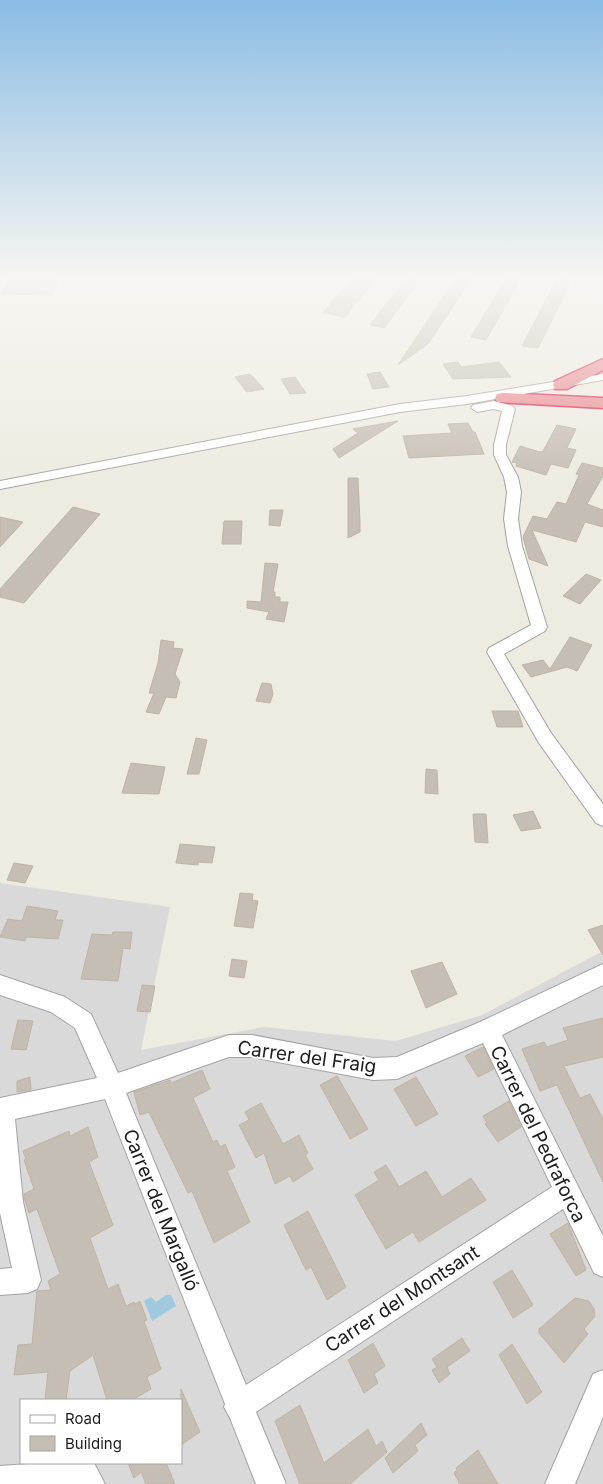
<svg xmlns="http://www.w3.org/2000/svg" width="603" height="1484" viewBox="0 0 603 1484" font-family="Inter,sans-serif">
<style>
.residential{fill:#dad9d9;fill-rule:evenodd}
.water{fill:#9fc9dd}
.building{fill:#c5beb4;stroke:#c0b3a3}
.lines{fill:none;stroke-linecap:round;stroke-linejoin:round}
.minor-casing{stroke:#a3a3a3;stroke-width:2}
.highway-casing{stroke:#dc1e4b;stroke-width:3}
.minor{fill:#fff;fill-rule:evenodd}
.highway{fill:#e9858d;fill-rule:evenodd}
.labels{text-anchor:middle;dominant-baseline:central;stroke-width:4;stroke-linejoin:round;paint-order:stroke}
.near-street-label{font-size:19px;fill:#1c1c1c;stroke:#fff}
</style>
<rect width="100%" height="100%" fill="#eeebe1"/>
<path class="residential" d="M0,883L170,907L141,1050L264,1027L396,1041L482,1015L603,951V1484H0ZM21,1400H181V1463H21Z"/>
<path class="water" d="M166,1295H171L176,1306L152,1321L144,1301L151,1297L156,1302Z"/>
<path class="building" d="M11,279H60L51,295L1,294Z
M352,279H375L345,317L323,313Z
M406,279H421L384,328L370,325Z
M455,279H471L428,344L398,365Z
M506,279H521L486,340L471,337Z
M557,279L572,280L538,348L522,346Z
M458,362L461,367L499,362L511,377L453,379L443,364Z
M380,372L389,387L373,389L367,374Z
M250,374L264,389L247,392L235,377Z
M295,377L306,393L290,394L281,379Z
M398,421L339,458L333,449L358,433L353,429Z
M468,423L473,432H475L484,454L409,458L403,436L452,433L448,424Z
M557,425L576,429L567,448L576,450L568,468L551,464L546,475L516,466L517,463L512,462L520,446L540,452L543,451Z
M582,463L603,468V476L587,504L603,510V527L585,522L576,542L532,530L548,566L529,559L523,537L533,516L547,519L557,502L566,504L579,475L576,474Z
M348,478H358L360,522V532L348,538Z
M73,507L100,514L24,603L0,597V589Z
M270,510H283L280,526L269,525Z
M0,517L23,522L0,547Z
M224,521H242L241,544H222Z
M265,563L278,564L273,592H275V597H280V602H288L284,622L266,619L269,612L247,608V601L261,602Z
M586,574L601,580L580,604L563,596Z
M570,637L592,645L577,671L567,667L531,677L522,665L543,660L550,669Z
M161,640L174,642L173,648L183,649L175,674L180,682L176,698L166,697L159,714L146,712L154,693H149L158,663Z
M262,683L271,684L273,694L270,703L256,701Z
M492,711H518L523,727H497Z
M196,738L207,740L199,774H187Z
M131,763L165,767L159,794L122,793Z
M426,769L437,770L438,794L425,793Z
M533,811L541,828L521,831L513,815Z
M473,814H486L488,843L475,842Z
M180,844L215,847L212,863L198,862V865L176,863Z
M14,863L33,866L25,883L7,880Z
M240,893L253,894L252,900L258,901L253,928L234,926Z
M27,906L58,911L55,920H63L58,939L26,937L25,941L0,937L8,919L22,921Z
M603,925V955L588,930Z
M113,932H132L130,949L123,948L118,981L81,979L92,934L112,935Z
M232,959L247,961L244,978L229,976Z
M442,962L457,994L426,1008L411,971Z
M142,985L155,986L150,1012L137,1011Z
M603,1018V1057L564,1066L580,1098L590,1094L603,1119V1182L557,1085L540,1091L522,1049L544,1042L547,1047L568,1040L563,1028Z
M18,1020L33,1021L26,1050L11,1049Z
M483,1047L494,1069L478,1077L465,1056Z
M202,1070L210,1089L193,1098L213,1142L217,1140L220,1147L225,1144L235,1167L227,1171L250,1222L214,1243L192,1191L188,1193L149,1112L140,1115L134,1092L170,1080L171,1083Z
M337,1076L368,1129L350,1139L320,1085Z
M30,1077L31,1090L17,1092V1081Z
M416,1077L438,1114L416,1126L394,1089Z
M509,1101L521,1127L498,1142L485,1124L487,1123L483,1116Z
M261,1103L283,1144L299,1135L308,1153L305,1155L313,1169L293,1182L290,1176L275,1184L264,1153L256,1158L239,1125L249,1120L245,1112Z
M88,1127L98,1157L89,1162L113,1225L90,1238L108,1289L118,1284L126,1306L134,1302L135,1304L140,1301L147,1320L144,1321L161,1369L147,1377L151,1389L132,1400H107L93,1355L70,1371L66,1400H45L48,1372L14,1375L18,1345L32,1344L37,1291L51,1290L48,1281L60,1274L37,1209L29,1213L24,1197V1194L34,1189L24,1160L26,1159L23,1151L69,1131L70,1136Z
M386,1165L399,1187L426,1171L442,1197L471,1178L486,1200L419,1242L413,1232L386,1249L355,1195L379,1180L374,1172Z
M308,1211L346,1287L327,1300L311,1267L306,1270L284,1225Z
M568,1223L586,1270L576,1276L550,1234Z
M512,1270L533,1305L513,1318L493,1282Z
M575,1298L589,1301L594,1309L595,1316L584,1329L588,1334L564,1363L539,1333V1329Z
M462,1338L470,1351L447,1367L450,1374L439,1383L432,1370L437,1367L432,1359Z
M373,1343L385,1366L374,1374L378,1383L364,1393L348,1360Z
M512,1344L542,1392L527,1404L499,1355Z
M181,1389L200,1432L181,1445Z
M300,1405L324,1463L368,1429L376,1446L382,1441L387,1452L350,1484H300L275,1421Z
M421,1423L427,1435L415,1445L418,1451L393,1473L385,1458Z
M478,1450L498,1484H460L454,1473L457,1470L456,1468Z
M128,1463H166L175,1484H146L141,1472L134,1478Z"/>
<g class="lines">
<g class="minor-casing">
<path id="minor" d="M603,374V380L467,404L400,412L0,489V481L400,404L467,396Z
M494,401L513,406L515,409L506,445V455L518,477L521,492L518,519L522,546L547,627L545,631L504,654L551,733L603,804V826L596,823L539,743L487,652L489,648L531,625L508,546L504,519L507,492L504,477L494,455V445L502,411L494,409L477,412L471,408L473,405Z
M603,964V985L502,1035L603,1236V1277L594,1273L563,1209L256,1412L286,1484H256L230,1418L224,1407L225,1404L105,1099L15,1119L23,1202L41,1280L37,1289L28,1293L0,1295V1269L12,1268L0,1213V1098L97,1078L75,1028L51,1012L0,995V975L65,997L91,1014L118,1073L229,1035H252L373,1058L397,1057L480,1022ZM483,1043L552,1187L246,1385L126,1093L229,1057H252L373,1080L397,1079Z
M603,1370V1417L575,1484H545L593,1374Z
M42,1463H94L105,1484H0V1466Z"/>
</g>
<g class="highway-casing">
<path id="highway" d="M603,359V370L567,389H555L553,385L555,381Z
M503,393L603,398V408L497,402L495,398L497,394Z"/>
</g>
<use href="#minor" class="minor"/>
<use href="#highway" class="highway"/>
</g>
<linearGradient id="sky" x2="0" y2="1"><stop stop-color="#8bbce4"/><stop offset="0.57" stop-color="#f7f6f2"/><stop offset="1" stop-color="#f7f6f2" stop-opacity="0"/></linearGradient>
<rect width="603" height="487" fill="url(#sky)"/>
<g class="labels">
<g class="near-street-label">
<text transform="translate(307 1057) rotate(8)">Carrer del Fraig</text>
<text transform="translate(538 1134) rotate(64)">Carrer del Pedraforca</text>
<text transform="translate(161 1210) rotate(68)">Carrer del Margalló</text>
<text transform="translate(402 1299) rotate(-33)">Carrer del Montsant</text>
</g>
</g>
<rect x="20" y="1399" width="162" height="65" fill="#ffffff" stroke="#a4a4a4"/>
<rect x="30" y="1415" width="25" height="8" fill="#ffffff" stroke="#a4a4a4"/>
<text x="65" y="1424" font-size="15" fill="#1c1c1c">Road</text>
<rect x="30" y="1436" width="25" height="15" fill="#c5beb4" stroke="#a4a4a4"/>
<text x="65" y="1449" font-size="15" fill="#1c1c1c">Building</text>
</svg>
